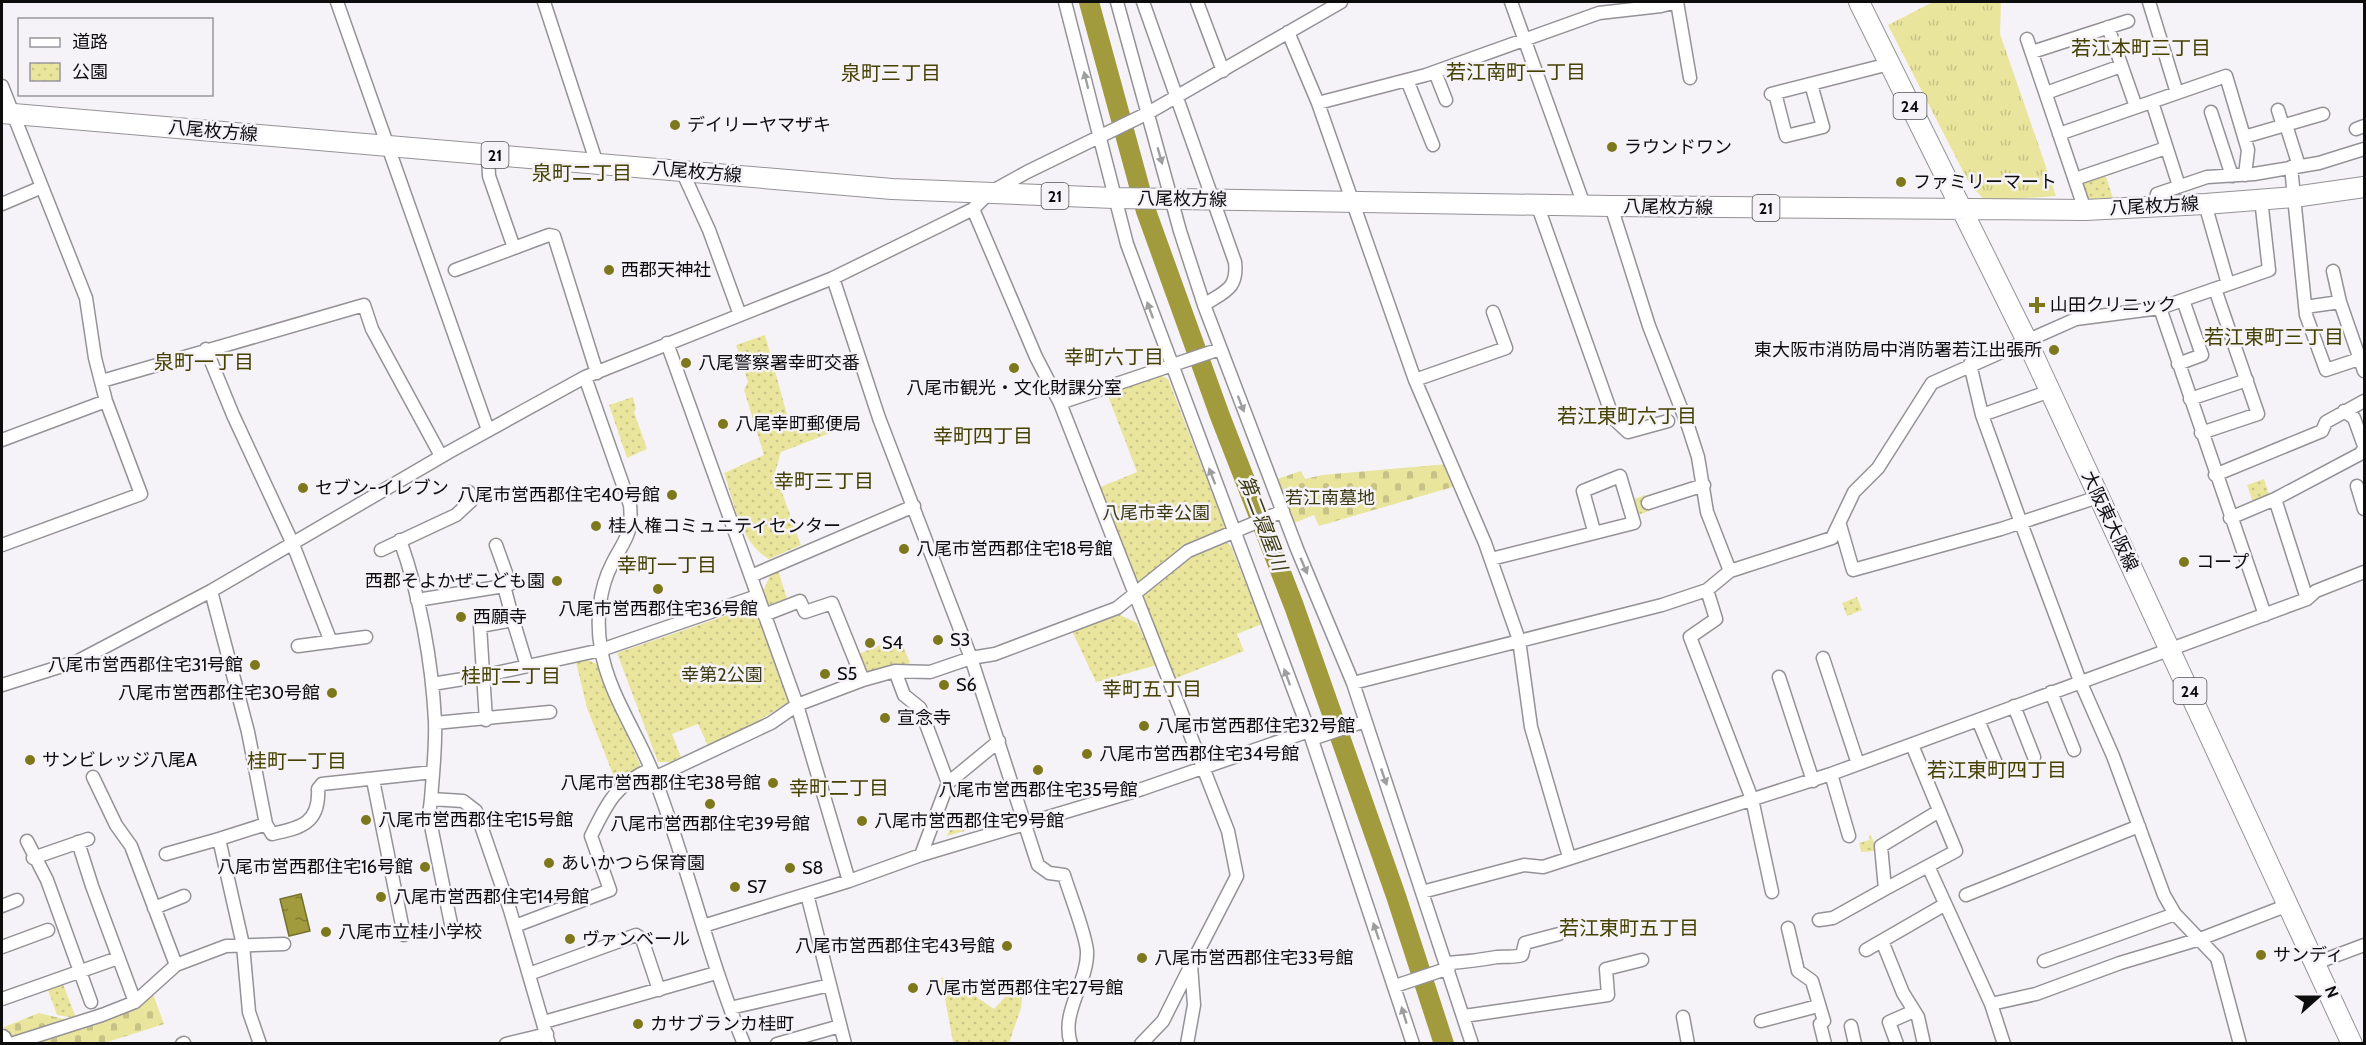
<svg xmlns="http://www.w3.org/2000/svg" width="2366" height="1045" viewBox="0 0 2366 1045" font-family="Cabin,'Noto Sans JP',sans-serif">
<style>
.grass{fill:url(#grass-tufts)}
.cemetery{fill:url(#cemetery-stones)}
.park{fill:url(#park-dots)}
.water{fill:url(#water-ripples);stroke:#75702f;stroke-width:1.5}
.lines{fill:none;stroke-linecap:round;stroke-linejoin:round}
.river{stroke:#a19b3d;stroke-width:20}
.street-casing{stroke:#949296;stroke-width:15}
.secondary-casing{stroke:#949296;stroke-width:21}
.primary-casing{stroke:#949296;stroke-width:22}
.street{stroke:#fff;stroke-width:12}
.secondary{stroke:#fff;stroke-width:18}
.primary{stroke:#fff;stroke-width:20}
.oneway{fill:#9e9e9f}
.poi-dot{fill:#7e781d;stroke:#f6f3f8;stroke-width:2}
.labels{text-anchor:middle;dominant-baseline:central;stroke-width:5;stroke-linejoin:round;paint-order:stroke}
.shield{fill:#f6f3f8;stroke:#535254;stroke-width:1.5}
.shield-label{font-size:16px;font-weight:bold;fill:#0d0d0e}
.poi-label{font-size:18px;fill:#0d0d0e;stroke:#f6f3f8;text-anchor:start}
.street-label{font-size:18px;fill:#0d0d0e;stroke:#f6f3f8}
.park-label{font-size:18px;fill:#3c3a12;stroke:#f6f3f8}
.neighbourhood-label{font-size:20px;fill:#454100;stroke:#f6f3f8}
.water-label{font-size:20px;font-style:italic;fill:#3e3c14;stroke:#f6f3f8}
</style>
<defs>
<pattern id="grass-tufts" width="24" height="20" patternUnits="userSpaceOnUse" patternTransform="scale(1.5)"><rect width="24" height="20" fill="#e9e59d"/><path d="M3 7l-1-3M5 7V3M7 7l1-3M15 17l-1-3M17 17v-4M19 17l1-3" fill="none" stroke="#c7c386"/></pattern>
<pattern id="cemetery-stones" width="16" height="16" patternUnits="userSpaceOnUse" patternTransform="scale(1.5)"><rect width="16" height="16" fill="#e9e59d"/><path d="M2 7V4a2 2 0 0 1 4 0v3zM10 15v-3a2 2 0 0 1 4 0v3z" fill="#c7c386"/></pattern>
<pattern id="park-dots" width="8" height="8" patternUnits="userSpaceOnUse" patternTransform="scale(1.5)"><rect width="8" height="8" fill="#e9e59d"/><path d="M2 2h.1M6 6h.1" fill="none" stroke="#c7c386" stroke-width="1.8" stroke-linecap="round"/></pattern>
<pattern id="water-ripples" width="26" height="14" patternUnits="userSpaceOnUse" patternTransform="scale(1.5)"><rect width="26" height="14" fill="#a19b3d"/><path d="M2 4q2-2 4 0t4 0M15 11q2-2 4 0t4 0" fill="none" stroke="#827d32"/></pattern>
</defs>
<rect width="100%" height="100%" fill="#f6f3f8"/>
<path class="grass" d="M1933,2H2001L2000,34L2056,196L1986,201L1970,185L1888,25Z"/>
<path class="cemetery" d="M1448,464L1456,486L1319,526L1314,515L1294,523L1277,479L1301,471L1305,479L1322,475Z
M153,994L164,1024L101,1044L20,1043L11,1042L4,1027L39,1013L72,1021Z"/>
<path class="park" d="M2105,174L2114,201L2088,200L2081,182Z
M765,335L791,429L830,415L833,424L828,434L781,452L775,473L801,545L769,559C740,543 734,502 724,473L764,455L744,390L748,382L736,345Z
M1160,375L1168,379L1226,529L1139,586L1133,584L1098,488L1137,472L1107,393Z
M633,397L636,409L634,412L647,449L627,458L609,405Z
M2264,479L2270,498L2254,505L2247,485Z
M1645,495L1650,511L1637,515L1632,500Z
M1222,539L1231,546L1262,624L1237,634L1244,651L1174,679L1141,606L1142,593L1191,554Z
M778,570L788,602L776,607L767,606L762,594L771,573Z
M1857,597L1862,610L1847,616L1842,603Z
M751,607L758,616L791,701L743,730L708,746L698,724L672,734L681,757L670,762H658L617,653Z
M1118,614L1137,623L1157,665L1096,682L1072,631Z
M896,639L901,640L910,663L869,674L862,671L856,655Z
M585,659L597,664L642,769L616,782L587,708L576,662Z
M977,820L978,827L947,836L950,828L937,824Z
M1870,834L1875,844V851L1861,852L1859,843L1869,840Z
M941,977L955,982L994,1009L1015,986L1023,988L1021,1008L1009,1043H946L953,1042Z
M63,984L76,1018L57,1015L48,990Z"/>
<path class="water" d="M301,894L310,931L289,936L280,899Z"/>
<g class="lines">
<path class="river" d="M1089,2L1146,211L1220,416L1294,606L1396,896L1444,1044"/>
<g class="street-casing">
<path id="street" d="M337,2L488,430
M544,2L597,164
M1065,2L1127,244L1309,731
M1117,2L1180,231L1204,305L1297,549L1353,683L1472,1044
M1143,2L1235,262C1238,289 1225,291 1204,305
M1197,2L1223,71
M1511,2L1584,205
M1677,2L1690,78
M2149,2L2177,93
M2108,27L2136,107
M1288,32L1318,103L1415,380L1485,543L1519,640L1531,727L1569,857
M2027,39L2085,210
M2032,52L2128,21
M1435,72L1446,100
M1407,80L1433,145
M2,86L86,298L95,358L106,401L141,494L2,545
M1775,93L1786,136L1823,127L1811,84
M2046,93L2121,66
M1771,94L1889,64
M2152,102L2179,186
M1318,103L1426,75L1599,13L1661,6L1676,2
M2278,110L2283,126
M2211,112L2232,176
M2286,125L2299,166
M2356,129L2364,126
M2059,134L2226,76L2248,150L2245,175
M2244,137L2323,114
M488,155L489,176L514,248
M2291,167L2306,315L2326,370L2359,359
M682,171L709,230L740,315
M2075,179L2166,148
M2,204L42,187
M1537,204L1613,418L1628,432L1668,421
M2205,204L2228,284
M1611,206L1649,326L1688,426L1698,457L1707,512L1730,571
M2154,207L2157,194L2207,177L2254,174L2319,163L2364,149
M973,209L1036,357L1060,403L1228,831L1237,876L1191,965L1194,1005L1187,1044
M455,270L549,235L554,236L597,373
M2333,271L2340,302L2364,371
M833,278L879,418L971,658L1038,865L1049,873L1064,875C1069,892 1087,937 1087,952C1088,982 1060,1013 1071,1044
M2305,307L2340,302
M2160,308L2269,270L2261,199
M667,343L797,705L849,881
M206,349L233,415L292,542L331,642
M1970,364L1982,415L2021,523L2080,681L2113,756L2164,895L2175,914L2217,958L2240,1044
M2178,364L2202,355L2183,300
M585,377L630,505C633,535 624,540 612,564C599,589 596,621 601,649C608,692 636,731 652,771C687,861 707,955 744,1044
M1415,380L1506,348L1493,312
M102,381L364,305L372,329L441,456
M2190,399L2247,380
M1060,403L1220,349
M2344,411L2354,418L2364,446
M1982,415L2050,391
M2201,433L2258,414L2215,289
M2,440L106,401
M2215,475L2322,431L2326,422L2364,401
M2357,486L2364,509
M2275,499L2307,599
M1648,503L1704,485
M2230,518L2275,499L2360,454L2364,449
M1840,525L1853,570L2001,529L2098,497
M400,540C420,596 432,661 435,721C436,746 433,773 431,799L463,801L476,811L510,910L549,1044
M496,545L510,584L504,586L513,620
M381,550L456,515L471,501L469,492
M1491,559L1634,523L1620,476L1583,491L1594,531
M751,576L914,506
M1707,590L1716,619L1690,637L1752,799L1772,892
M211,591L248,732L266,824L219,839L243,945L249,1012L260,1044
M417,600L504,586
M764,615L800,601L805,612L832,603L863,680
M298,646L366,637
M1823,658L1858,764
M895,671L904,695L920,708L948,783
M1779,677L1813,781
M1353,683L1662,605L1707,590L1730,571L1832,538L1854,492L1878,468L1932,383L2076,319L2160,308L2265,615
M432,684L482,676L601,650L757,596
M2,685L78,661L211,591L449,452L585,377L833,278L945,223L973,209L989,193L1027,172L1148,113L1341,2
M2051,692L2074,750
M2014,706L2034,757
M486,720L480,626L513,620L527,666
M1978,720L1998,768
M435,723L550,712
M1312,739L1365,721
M1912,745L1956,851L1885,889L1881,846L1939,811
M1831,774L1849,836
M93,777L116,825L131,846L176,965
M654,778L771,723L797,705L863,680L895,671L930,672L971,658L995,654L1117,608L1188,551L1283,511
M373,780L404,935
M431,799L429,816L452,929
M266,824L272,834C301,828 320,823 318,789L322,784L433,772
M27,841L47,880L91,1002
M78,842L92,886L135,1002
M166,854L219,839
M921,855L948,783L999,741
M33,858L88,839
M1928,866L1991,1004L2004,1044
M1422,892L1524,865L1543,867L1831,774L2307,599L2316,591L2364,572
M807,894L845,1044
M1966,895L2139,826
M2,906L17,900
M154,908L184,896
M1819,920L1833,918L1885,889
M515,926L610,890L591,836C607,803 616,784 651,769
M703,926L849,881L921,855L1142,789L1309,731L1413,1044
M1788,928L1798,971L1812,981L1824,1021L1820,1024L1825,1044
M1882,941L1903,993L1918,1017L1924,1044
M2,947L48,930
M1866,950L1944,905
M2044,961L2175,914
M1447,963C1465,962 1481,960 1497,957C1506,956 1513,958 1522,955L1525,943L1559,934
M2316,963L2364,945
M529,974L636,935L642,939L659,990
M1395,986L1449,968
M2,999L118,958
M1991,1004L2036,994L2120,963L2200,939L2288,905
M730,1008L830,985
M1464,1016L1608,995L1606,969L1642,960
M1683,1017L1688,1044
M1761,1021L1818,1006
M544,1022L716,973
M1851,1026L1855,1044
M11,1044L102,1015L135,1002L176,965L226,946L284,944
M182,1044L184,1043
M506,1044L547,1034
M777,1044L840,1026
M1141,1044L1163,1021L1190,967
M1897,1044L1889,1022L1914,1011"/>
</g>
<g class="secondary-casing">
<path id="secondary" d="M2,1039L4,1044"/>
</g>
<g class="primary-casing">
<path id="primary" d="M1859,2L2026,339L2352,1044
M2,113L892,189L1114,198L1611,206L2085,210L2205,204L2294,197L2364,187"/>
</g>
<use href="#street" class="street"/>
<use href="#secondary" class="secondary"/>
<use href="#primary" class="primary"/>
</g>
<defs><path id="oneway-solid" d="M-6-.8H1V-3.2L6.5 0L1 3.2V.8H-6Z" transform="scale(1.5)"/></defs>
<g class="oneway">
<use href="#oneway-solid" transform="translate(1086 80) rotate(-104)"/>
<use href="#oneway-solid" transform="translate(1160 156) rotate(74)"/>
<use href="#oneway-solid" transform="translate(1150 310) rotate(-110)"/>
<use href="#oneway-solid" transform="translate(1241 404) rotate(69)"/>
<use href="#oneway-solid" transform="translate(1212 476) rotate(-111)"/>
<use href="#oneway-solid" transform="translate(1304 566) rotate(67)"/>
<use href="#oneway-solid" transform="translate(1287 677) rotate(-110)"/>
<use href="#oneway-solid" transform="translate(1384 777) rotate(71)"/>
<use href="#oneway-solid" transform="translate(1376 931) rotate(-109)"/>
<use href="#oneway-solid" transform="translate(1404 1015) rotate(-107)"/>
</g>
<g class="poi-dot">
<circle cx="675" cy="125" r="6"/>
<circle cx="1612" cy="147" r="6"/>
<circle cx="1901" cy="182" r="6"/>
<circle cx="609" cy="270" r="6"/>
<path d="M2034 296h6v6h6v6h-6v6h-6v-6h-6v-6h6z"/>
<circle cx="2054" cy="350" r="6"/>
<circle cx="686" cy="363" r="6"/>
<circle cx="1014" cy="368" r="6"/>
<circle cx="723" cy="424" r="6"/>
<circle cx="303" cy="488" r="6"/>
<circle cx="672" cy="495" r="6"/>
<circle cx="596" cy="526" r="6"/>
<circle cx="904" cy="549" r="6"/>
<circle cx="2184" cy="562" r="6"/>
<circle cx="557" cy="581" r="6"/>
<circle cx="658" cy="589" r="6"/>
<circle cx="461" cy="617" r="6"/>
<circle cx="938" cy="640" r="6"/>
<circle cx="870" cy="643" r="6"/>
<circle cx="255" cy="665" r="6"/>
<circle cx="825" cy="674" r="6"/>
<circle cx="944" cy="685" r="6"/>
<circle cx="332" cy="693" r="6"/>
<circle cx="885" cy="718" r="6"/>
<circle cx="1144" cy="726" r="6"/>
<circle cx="1087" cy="754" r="6"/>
<circle cx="30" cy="760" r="6"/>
<circle cx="1038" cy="770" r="6"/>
<circle cx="773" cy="783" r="6"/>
<circle cx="710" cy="804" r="6"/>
<circle cx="366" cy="820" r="6"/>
<circle cx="862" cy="821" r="6"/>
<circle cx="549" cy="863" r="6"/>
<circle cx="425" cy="867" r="6"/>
<circle cx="790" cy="868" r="6"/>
<circle cx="735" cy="887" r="6"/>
<circle cx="381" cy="897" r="6"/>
<circle cx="326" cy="932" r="6"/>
<circle cx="570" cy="939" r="6"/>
<circle cx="1007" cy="946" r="6"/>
<circle cx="2261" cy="955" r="6"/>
<circle cx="1142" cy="958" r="6"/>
<circle cx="913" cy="988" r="6"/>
<circle cx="638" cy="1024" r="6"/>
</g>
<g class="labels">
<g class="shield">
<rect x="1893.5" y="93" width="33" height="26" rx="4.5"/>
<rect x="481.5" y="142" width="27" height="26" rx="4.5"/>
<rect x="1041.5" y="183" width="27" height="26" rx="4.5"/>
<rect x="1752.5" y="195" width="27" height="26" rx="4.5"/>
<rect x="2173.5" y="678" width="33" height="26" rx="4.5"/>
</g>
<g class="shield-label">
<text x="1910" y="106">24</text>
<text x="495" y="155">21</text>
<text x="1055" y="196">21</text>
<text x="1766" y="208">21</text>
<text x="2190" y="691">24</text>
</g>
<g class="poi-label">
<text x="687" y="125">デイリーヤマザキ</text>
<text x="1624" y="147">ラウンドワン</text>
<text x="1913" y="182">ファミリーマート</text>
<text x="621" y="270">西郡天神社</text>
<text x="2050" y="305">山田クリニック</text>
<text x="2042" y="350" text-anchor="end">東大阪市消防局中消防署若江出張所</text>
<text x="698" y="363">八尾警察署幸町交番</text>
<text x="1014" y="388" text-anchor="middle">八尾市観光・文化財課分室</text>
<text x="735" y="424">八尾幸町郵便局</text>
<text x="315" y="488">セブン-イレブン</text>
<text x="660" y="495" text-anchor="end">八尾市営西郡住宅40号館</text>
<text x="608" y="526">桂人権コミュニティセンター</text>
<text x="916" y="549">八尾市営西郡住宅18号館</text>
<text x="2196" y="562">コープ</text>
<text x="545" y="581" text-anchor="end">西郡そよかぜこども園</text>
<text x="658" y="609" text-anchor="middle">八尾市営西郡住宅36号館</text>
<text x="473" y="617">西願寺</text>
<text x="950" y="640">S3</text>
<text x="882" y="643">S4</text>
<text x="243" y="665" text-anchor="end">八尾市営西郡住宅31号館</text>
<text x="837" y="674">S5</text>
<text x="956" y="685">S6</text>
<text x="320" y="693" text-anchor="end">八尾市営西郡住宅30号館</text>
<text x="897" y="718">宣念寺</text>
<text x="1156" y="726">八尾市営西郡住宅32号館</text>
<text x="1099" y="754">八尾市営西郡住宅34号館</text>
<text x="42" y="760">サンビレッジ八尾A</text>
<text x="761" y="783" text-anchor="end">八尾市営西郡住宅38号館</text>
<text x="1038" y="790" text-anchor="middle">八尾市営西郡住宅35号館</text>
<text x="378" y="820">八尾市営西郡住宅15号館</text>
<text x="874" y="821">八尾市営西郡住宅9号館</text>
<text x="710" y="824" text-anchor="middle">八尾市営西郡住宅39号館</text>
<text x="561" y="863">あいかつら保育園</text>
<text x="413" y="867" text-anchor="end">八尾市営西郡住宅16号館</text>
<text x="802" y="868">S8</text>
<text x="747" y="887">S7</text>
<text x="393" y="897">八尾市営西郡住宅14号館</text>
<text x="338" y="932">八尾市立桂小学校</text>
<text x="582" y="939">ヴァンベール</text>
<text x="995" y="946" text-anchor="end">八尾市営西郡住宅43号館</text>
<text x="2273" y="955">サンディ</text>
<text x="1154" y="958">八尾市営西郡住宅33号館</text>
<text x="925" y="988">八尾市営西郡住宅27号館</text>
<text x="650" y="1024">カサブランカ桂町</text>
</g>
<g class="street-label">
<text transform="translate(213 131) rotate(5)">八尾枚方線</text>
<text transform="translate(697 172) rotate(5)">八尾枚方線</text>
<text transform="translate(1182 199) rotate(1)">八尾枚方線</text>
<text transform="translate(2154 206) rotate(-3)">八尾枚方線</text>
<text transform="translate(1668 207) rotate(1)">八尾枚方線</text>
<text transform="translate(2110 521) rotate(65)">大阪東大阪線</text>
</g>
<g class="park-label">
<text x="1330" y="498">若江南墓地</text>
<text x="1156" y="513">八尾市幸公園</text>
<text x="722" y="675">幸第2公園</text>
</g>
<g class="neighbourhood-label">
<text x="2141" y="48">若江本町三丁目</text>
<text x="1516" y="72">若江南町一丁目</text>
<text x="891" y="73">泉町三丁目</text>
<text x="582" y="173">泉町二丁目</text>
<text x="2274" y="337">若江東町三丁目</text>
<text x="1114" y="357">幸町六丁目</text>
<text x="204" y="362">泉町一丁目</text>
<text x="1627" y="416">若江東町六丁目</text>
<text x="983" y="436">幸町四丁目</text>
<text x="824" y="481">幸町三丁目</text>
<text x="667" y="565">幸町一丁目</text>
<text x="511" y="676">桂町二丁目</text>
<text x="1152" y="689">幸町五丁目</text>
<text x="297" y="761">桂町一丁目</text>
<text x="1997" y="770">若江東町四丁目</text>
<text x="839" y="788">幸町二丁目</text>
<text x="1629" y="928">若江東町五丁目</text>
</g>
<g class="water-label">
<text transform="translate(1263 523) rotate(69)">第二寝屋川</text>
</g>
</g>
<rect width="2366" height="1045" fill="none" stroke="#0d0d0e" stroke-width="6"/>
<rect x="18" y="18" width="195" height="78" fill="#f6f3f8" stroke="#99979a" stroke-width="1.5"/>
<rect x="30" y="38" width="30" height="9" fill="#ffffff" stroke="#99979a" stroke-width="1.5"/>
<text x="72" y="48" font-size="18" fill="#0d0d0e">道路</text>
<rect x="30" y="63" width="30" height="18" fill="url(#park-dots)" stroke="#99979a" stroke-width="1.5"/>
<text x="72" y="78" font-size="18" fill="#0d0d0e">公園</text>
<g transform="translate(2318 997) rotate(69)" stroke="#f6f3f8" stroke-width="4.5" paint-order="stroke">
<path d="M0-4.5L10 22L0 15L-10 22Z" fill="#0d0d0e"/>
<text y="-9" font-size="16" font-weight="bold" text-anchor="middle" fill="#0d0d0e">N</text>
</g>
</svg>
